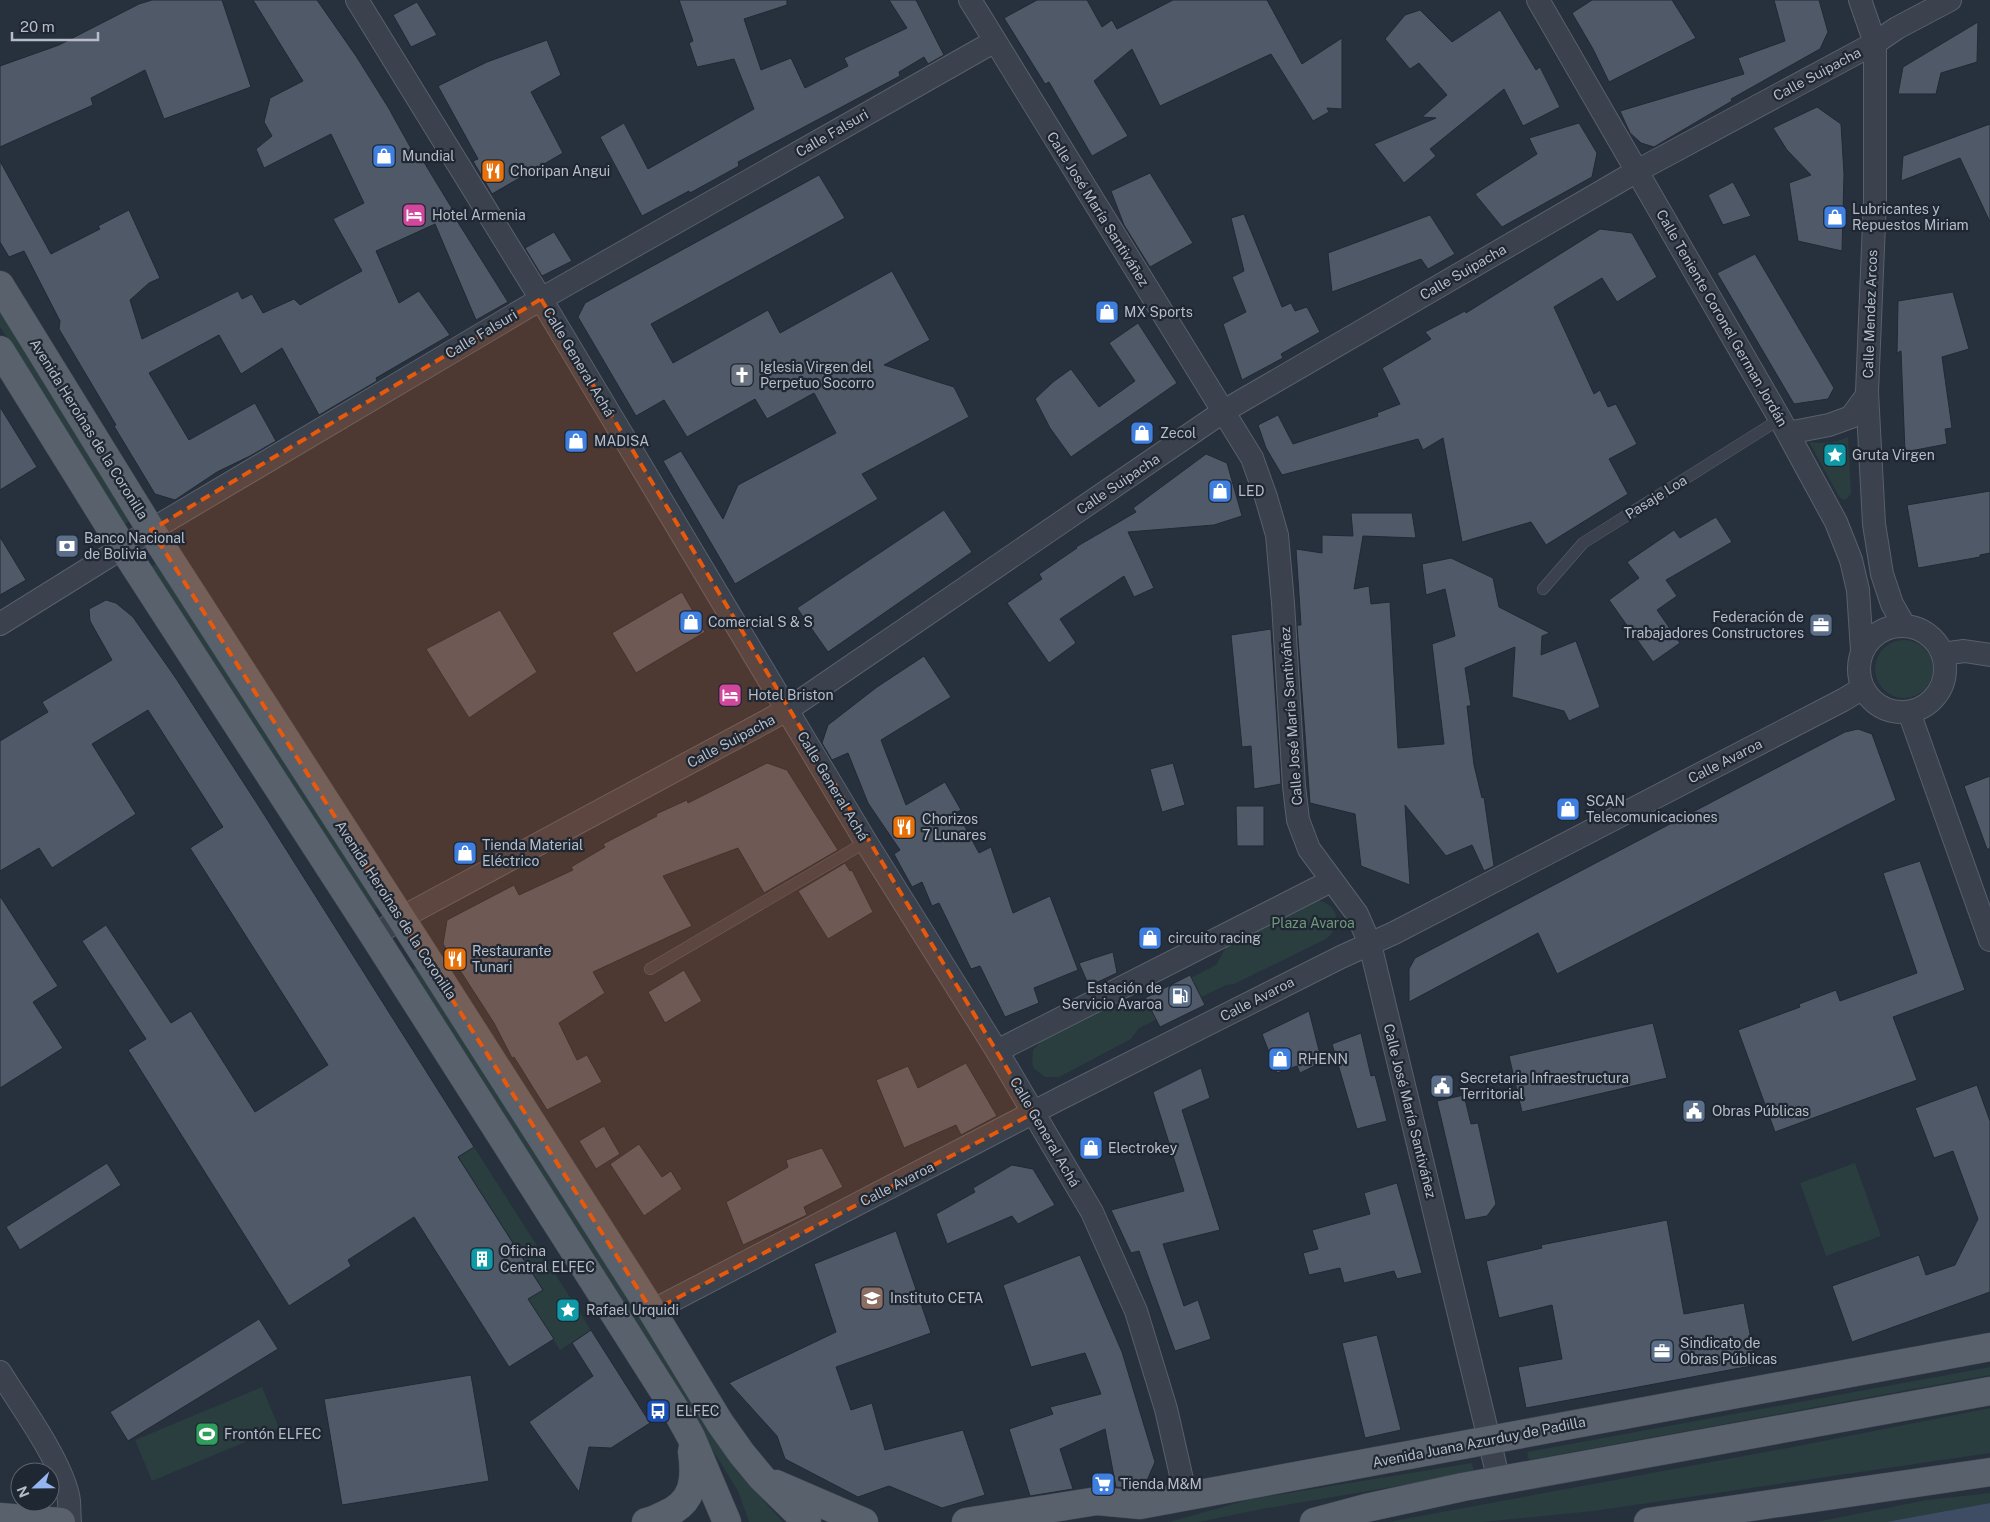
<svg xmlns="http://www.w3.org/2000/svg" width="1990" height="1522" viewBox="0 0 1990 1522" font-family="'Public Sans',sans-serif">
<style>
.green{fill:#2a3d3f}
.water{fill:#3e4d64}
.building{fill:#505968;stroke:#212934}
.lines{fill:none;stroke-linecap:round;stroke-linejoin:round}
.service-casing{stroke:#58606b;stroke-width:12}
.minor-casing{stroke:#58606b;stroke-width:24}
.primary-casing{stroke:#444b56;stroke-width:29}
.service{stroke:#3b424d;stroke-width:11}
.minor{stroke:#3b424d;stroke-width:22}
.primary{stroke:#59616d;stroke-width:28}
.marked{fill:#e8590c;fill-opacity:0.2;stroke:#e8590c;stroke-width:4;stroke-dasharray:10 6;stroke-linejoin:round}
.labels{text-anchor:middle;dominant-baseline:central;stroke-width:4.5;stroke-linejoin:round;paint-order:stroke}
.street-label{font-size:14px;fill:#b7bdc8;stroke:#1f2732}
.poi-label{font-size:14px;fill:#b7bdc8;stroke:#1f2732;text-anchor:start}
.park-label{font-size:14px;fill:#70977a;stroke:#1f2732}
</style>
<rect width="100%" height="100%" fill="#27303d"/>
<path class="green" d="M0,310L131,520L124,525L0,327Z
M1848,437L1851,494L1845,500L1840,498L1809,442C1825,444 1834,443 1848,437Z
M157,563L379,907L372,912L149,568Z
M1875 669a29 29 0 1 1 58 0a29 29 0 1 1-58 0Z
M1317,900C1339,904 1343,926 1326,939L1234,984L1226,985L1139,1028L1131,1039L1059,1077H1045L1034,1069L1032,1063L1033,1050L1042,1040L1111,1005L1135,1006L1216,965L1229,942Z
M418,966L736,1470L783,1522H749L738,1491L657,1360L410,971Z
M474,1147L591,1330L560,1350L528,1299L543,1289L458,1157Z
M1855,1163L1881,1236L1826,1256L1800,1183Z
M1990,1367V1375L1529,1460L1527,1452Z
M262,1387L279,1428L152,1481L135,1440Z
M1990,1408V1453L1594,1511L1482,1522H1388L1798,1446Z
M1472,1463L1474,1473L1262,1509L1199,1522H1169L1251,1499Z
M1990,1493V1503L1886,1522H1816L1927,1500Z"/>
<path class="water" d="M1990,1503V1522H1886Z"/>
<path class="building" d="M152,0H222L251,87L164,119L145,70L91,98L93,105L0,147V66L59,45L139,4Z
M253,0H317L356,56L388,107L418,161L422,159L456,215L454,216L508,302L476,320L435,224L376,251L399,303L419,291L450,335L376,378L377,381L319,415L282,348L241,374L219,335L149,373L189,440L255,403L276,441L250,456L217,472L175,500L155,494L114,426L116,425L59,329L60,321L24,251L9,257L0,242V161L51,254L100,229L98,226L129,210L160,278L149,283L130,300L142,339L238,291L242,299L252,294L263,313L294,299L300,305L362,271L333,219L364,203L331,134L264,168L256,149L272,136L264,122L270,98L303,81Z
M679,0H787V5L744,19L761,70L791,58L805,88L848,66L844,58L907,28L889,0H916L944,55L928,64L924,57L899,72L900,76L738,162L739,166L690,193L689,191L642,216L600,137L624,123L648,169L754,109L734,59L697,67L689,43L693,41Z
M1037,0H1087L1102,27L1112,20L1117,29L1173,0H1267L1302,64L1342,38V109L1327,108L1329,112L1313,121L1271,54L1160,106L1132,49L1094,81L1128,136L1092,156L1049,82L1045,84L1004,18Z
M1592,0H1672L1696,38L1609,82L1593,49L1572,13Z
M1774,0H1819L1828,32L1820,49L1731,99L1732,101L1654,147L1641,143L1630,133L1620,111L1744,74L1738,58L1785,41Z
M417,2L437,35L411,47L393,15Z
M1420,10L1452,42L1500,10L1536,70L1540,67L1560,107L1523,126L1504,89L1430,149L1436,156L1404,183L1374,144L1436,118L1422,117L1447,95L1419,63L1410,69L1385,39L1405,15Z
M1978,22L1977,62L1941,73L1936,94H1898L1903,67Z
M547,40L561,75L531,92L563,153L492,194L473,161L478,159L438,86L487,62Z
M1817,107L1841,124L1844,174L1842,251L1798,241L1789,183L1811,175L1787,150L1773,128Z
M1579,123L1597,153L1592,177L1502,227L1475,194L1537,154L1529,138Z
M1990,124V222L1960,158L1901,181L1903,156Z
M1150,173L1193,243L1150,267L1124,225L1111,191Z
M819,175L845,218L651,324L673,363L768,310L780,333L892,271L930,340L884,365L954,387L969,417L862,474L878,499L735,584L663,461L681,451L723,519L738,485L836,433L814,393L767,419L755,399L687,437L664,400L636,416L578,317L585,303Z
M1733,182L1751,216L1723,225L1708,195Z
M1244,214L1282,307L1291,303L1295,311L1307,307L1320,332L1281,354L1283,358L1242,380L1223,324L1246,312L1232,277L1244,271L1231,218Z
M1430,215L1455,254L1428,269L1421,259L1332,292L1328,253Z
M1600,229L1632,233L1657,277L1617,302L1602,278L1554,307L1594,394L1600,390L1608,407L1616,404L1637,444L1609,459L1628,494L1546,545L1531,522L1462,542L1443,438L1423,450L1418,439L1282,475L1266,448L1258,425L1278,415L1293,444L1378,416L1377,413L1400,404L1382,368L1431,339L1425,332L1465,311L1466,313Z
M554,232L572,261L542,276L525,248Z
M1755,254L1834,388L1828,399L1794,404L1717,273Z
M1953,292L1969,349L1942,357L1952,428L1945,429L1947,444L1905,452L1901,351L1897,353L1898,301Z
M1138,323L1177,383L1071,457L1050,428L1035,399L1053,382L1071,369L1099,407L1135,381L1109,343Z
M0,407L37,467L0,490Z
M1206,454L1227,463L1242,516L1214,525L1128,532L1154,588L1134,597L1124,576L1060,619L1076,643L1049,663L1007,603L1042,579L1039,574L1077,548L1076,547L1136,512L1133,508Z
M1990,491V553L1980,555V557L1918,568L1907,505Z
M944,510L972,552L828,652L797,608Z
M1351,513H1412L1416,538L1363,536L1354,589L1369,586L1371,604L1390,602L1398,748L1444,744L1432,644L1455,636L1445,589L1426,595L1422,564L1451,558L1493,578L1499,607L1550,633L1542,636L1541,655L1576,641L1600,707L1569,721L1564,711L1512,697L1515,647L1465,668L1471,706H1467L1474,765L1482,798L1484,797L1494,866L1484,871L1472,845L1446,856L1405,805L1410,885L1361,866L1355,814L1310,803L1297,625H1301L1296,549L1322,553V535L1353,536Z
M1716,517L1732,542L1666,580L1677,596L1657,610L1680,643L1653,662L1609,600L1639,578L1627,562L1674,530L1680,538Z
M0,537L26,580L0,595Z
M682,592L705,632L636,673L612,633Z
M106,600L116,603L133,617L175,677L258,805L474,1147L458,1157L543,1290L528,1299L554,1339L509,1367L414,1217L348,1260L351,1266L289,1306L128,1050L146,1039L82,941L106,925L171,1023L191,1011L255,1112L328,1065L190,848L223,827L148,710L92,744L136,814L52,868L39,848L0,871V741L48,712L42,702L112,660L90,621L89,609Z
M500,610L537,672L469,718L426,649Z
M1271,629L1281,784L1254,789L1251,746L1242,747L1231,635Z
M924,656L951,697L881,740L906,805L945,782L961,810L957,812L979,853L991,847L1013,913L1050,896L1078,970L1034,988L1039,1003L1005,1017L980,966L971,969L939,903L932,906L922,882L912,887L894,854L900,850L868,803L848,753L832,760L822,743L828,725L877,687Z
M1858,729L1872,734L1896,800L1557,974L1538,933L1409,1002V969L1415,958L1845,732Z
M767,763L787,770L838,850L764,893L738,848L663,876L692,926L593,972L605,993L559,1023L577,1060L587,1055L602,1082L547,1110L514,1057L512,1058L494,1023L443,944L447,920L514,885L519,895L573,870L571,867L605,847L603,844L657,816L656,814L687,800L688,803Z
M1173,763L1185,805L1162,812L1150,769Z
M1990,776V849H1987L1964,786Z
M1236,806H1264V846H1237Z
M1920,861L1965,990L1893,1017L1917,1080L1775,1132L1738,1030L1800,1007L1799,1004L1836,990L1840,1001L1917,973L1883,873Z
M845,863L850,871L852,870L873,912L828,939L798,891Z
M0,896L58,986L33,1002L63,1048L0,1088Z
M1113,952L1117,973L1089,986L1079,963Z
M684,970L702,1001L665,1023L648,992Z
M1190,975L1205,1005L1160,1027L1145,998Z
M1309,1011L1322,1062L1300,1073L1297,1066L1277,1073L1262,1034Z
M1653,1023L1667,1078L1522,1112L1509,1056Z
M1361,1033L1371,1076L1375,1075L1387,1121L1357,1129L1332,1044Z
M966,1063L997,1116L961,1135L956,1125L904,1148L876,1080L908,1066L918,1088Z
M1201,1068L1210,1098L1182,1110L1220,1230L1163,1244L1184,1306L1198,1300L1211,1339L1175,1351L1139,1251L1131,1253L1111,1210L1184,1191L1153,1092Z
M1977,1085L1990,1121V1292L1852,1342L1832,1286L1919,1255L1926,1275L1955,1265L1978,1219L1953,1151L1934,1158L1915,1108Z
M1464,1095L1471,1124L1478,1123L1496,1204L1487,1216L1465,1220L1437,1101Z
M604,1126L620,1154L596,1169L579,1141Z
M639,1144L662,1177L671,1171L682,1189L644,1216L610,1164Z
M822,1148L843,1187L804,1207L807,1215L743,1245L726,1202L788,1167L786,1160Z
M107,1163L121,1185L20,1250L6,1227Z
M1012,1165L1033,1169L1055,1205L1018,1224L1012,1216L947,1244L936,1214L975,1192L973,1188Z
M1397,1183L1422,1273L1397,1279L1394,1271L1344,1283L1340,1268L1309,1275L1303,1253L1318,1249L1312,1230L1370,1214L1364,1193Z
M1667,1220L1684,1314L1744,1303L1756,1365L1526,1408L1518,1367L1562,1359L1552,1305L1499,1318L1486,1261L1542,1248L1541,1245Z
M896,1231L931,1333L836,1367L851,1410L872,1403L885,1450L963,1430L985,1495L942,1508L889,1486L858,1497L785,1459L777,1436L729,1383L836,1332L814,1264Z
M1080,1255L1122,1352L1155,1462L1145,1485L1127,1488L1116,1487L1105,1429L1060,1449L1073,1489L1030,1496L1009,1429L1053,1414L1050,1407L1101,1394L1085,1353L1031,1367L1003,1285Z
M259,1319L278,1349L128,1441L110,1412Z
M591,1330L650,1423L611,1448L589,1447L579,1492L529,1422L593,1376L572,1343Z
M1377,1335L1401,1430L1365,1438L1342,1343Z
M471,1375L489,1481L342,1505L324,1399Z"/>
<g class="lines">
<g class="service-casing">
<path id="service" d="M1543,589L1583,543L1780,419
M650,969L866,842"/>
</g>
<g class="minor-casing">
<path id="minor" d="M357,0L541,299L866,842L997,1051L1092,1212L1136,1311L1166,1409L1186,1497
M970,0L1252,458L1266,497L1277,535L1283,603L1294,786L1298,820L1309,849L1357,914L1370,944L1499,1481
M1538,0L1780,419L1836,522L1851,560L1858,590L1862,651
M1860,0L1875,43V199L1867,392L1874,524L1882,574L1892,604L1904,625
M1788,433L1829,425L1851,417L1867,395
M0,624L151,530L541,299L995,41
M1859 669a43 43 0 1 1 86 0a43 43 0 1 1-86 0Z
M1943,654L1964,651L1990,655
M1909,712L1990,940
M374,936L401,918L787,710L1224,411L1637,171L1875,43L1897,28L1950,0
M997,1051L1331,881
M652,1311L1059,1099L1341,957L1394,933L1843,700L1863,688
M0,1372C21,1406 59,1457 68,1495C70,1503 69,1513 70,1522"/>
</g>
<g class="primary-casing">
<path id="primary" d="M0,285L151,530L401,918L652,1311L720,1423L742,1454L762,1478L807,1522
M0,350L123,548L374,936L680,1417L691,1437L727,1522
M776,1484L864,1522
M0,1517L61,1522
M646,1522C652,1521 658,1518 664,1515C694,1503 696,1480 692,1451
M966,1522L1097,1501L1140,1505L1990,1347
M1314,1522L1366,1508L1463,1487L1990,1391
M1648,1522L1990,1472"/>
</g>
<use href="#service" class="service"/>
<use href="#minor" class="minor"/>
<use href="#primary" class="primary"/>
</g>
<path class="marked" d="M541,299L1034,1113L652,1311L151,530Z"/>
<defs>
<g id="shop-square" transform="scale(1.25)"><rect x="-9" y="-9" width="18" height="18" rx="4" fill="#3f7fe0" stroke="#1f2732"/><path d="M-5-2.5h2.3a2.7 3.5 0 0 1 5.4 0H5L5.5 6h-11ZM-1.5-2.5h3a1.5 2.3 0 0 0-3 0Z" fill="#fff"/></g>
<g id="restaurant-square" transform="scale(1.25)"><rect x="-9" y="-9" width="18" height="18" rx="4" fill="#e8710a" stroke="#1f2732"/><path d="M-5-6h1v4h1v-4h1v4h1v-4h1v5L-1.5 .5V6h-2V.5L-5-1ZM5-6V6H3V1.5H1.5Q1.5-4 5-6Z" fill="#fff"/></g>
<g id="hotel-square" transform="scale(1.25)"><rect x="-9" y="-9" width="18" height="18" rx="4" fill="#d1479c" stroke="#1f2732"/><path d="M-6-4.5h1.5V1H6V5H4.5V3h-9V5H-6ZM-4 0a1.8 1.8 0 1 1 3.6 0ZM.5 0V-2.5h3Q6-2.5 6 0Z" fill="#fff"/></g>
<g id="church-square" transform="scale(1.25)"><rect x="-9" y="-9" width="18" height="18" rx="4" fill="#6b7280" stroke="#1f2732"/><path d="M-1.2-6h2.4v3.5h3.3v2.4h-3.3V6h-2.4V-.1h-3.3v-2.4h3.3Z" fill="#fff"/></g>
<g id="sight-square" transform="scale(1.25)"><rect x="-9" y="-9" width="18" height="18" rx="4" fill="#0f9aa8" stroke="#1f2732"/><path d="M0-6L1.8-2.2L6-1.7L2.9 1.2L3.7 5.4L0 3.3L-3.7 5.4L-2.9 1.2L-6-1.7L-1.8-2.2Z" fill="#fff"/></g>
<g id="bank-square" transform="scale(1.25)"><rect x="-9" y="-9" width="18" height="18" rx="4" fill="#5c6f8a" stroke="#1f2732"/><path d="M-6-4H6V4H-6ZM0-2.3a2.3 2.3 0 1 0 0 4.6a2.3 2.3 0 1 0 0-4.6Z" fill="#fff"/></g>
<g id="office-square" transform="scale(1.25)"><rect x="-9" y="-9" width="18" height="18" rx="4" fill="#5c6f8a" stroke="#1f2732"/><path d="M-6-3h4V-5.5h4V-3h4V5H-6ZM-1-4.5V-3h2v-1.5ZM-6 0V1H6V0Z" fill="#fff"/></g>
<g id="fuel-square" transform="scale(1.25)"><rect x="-9" y="-9" width="18" height="18" rx="4" fill="#5c6f8a" stroke="#1f2732"/><path d="M-5.5-6h7V0h2V4h1.3V-2.5L3-4.5l.8-.8L6-3V5H2.5V1h-1V6h-7ZM-4.2-4.7v3.2H.2V-4.7Z" fill="#fff"/></g>
<g id="civic-square" transform="scale(1.25)"><rect x="-9" y="-9" width="18" height="18" rx="4" fill="#5c6f8a" stroke="#1f2732"/><path d="M-.6-6.5H3V-4.5H.6V-3L4-1V1h2V6H-6V1h2V-1L-.6-3ZM-1.2 2.5V6h2.4V2.5Z" fill="#fff"/></g>
<g id="building-square" transform="scale(1.25)"><rect x="-9" y="-9" width="18" height="18" rx="4" fill="#0f9aa8" stroke="#1f2732"/><path d="M-4-6H4V6H1V3H-1V6H-4ZM-2.5-4.3h1.7v1.8h-1.7ZM.8-4.3h1.7v1.8H.8ZM-2.5-1h1.7V.8h-1.7ZM.8-1h1.7V.8H.8Z" fill="#fff"/></g>
<g id="university-square" transform="scale(1.25)"><rect x="-9" y="-9" width="18" height="18" rx="4" fill="#8d6e63" stroke="#1f2732"/><path d="M0-5L7-2L0 1L-7-2ZM-4 1L0 2.5L4 1V4Q0 6-4 4Z" fill="#fff"/></g>
<g id="bus-square" transform="scale(1.25)"><rect x="-9" y="-9" width="18" height="18" rx="4" fill="#1a4fb4" stroke="#1f2732"/><path d="M-5-6H5V4H4V6H2V4H-2V6H-4V4H-5ZM-3.5-4V0h7V-4ZM-3.5 1.2v1.5H-2V1.2ZM2 1.2v1.5H3.5V1.2Z" fill="#fff"/></g>
<g id="stadium-square" transform="scale(1.25)"><rect x="-9" y="-9" width="18" height="18" rx="4" fill="#2e9e5b" stroke="#1f2732"/><path d="M0-5a6.5 5 0 1 0 0 10a6.5 5 0 1 0 0-10ZM-3.5-1.8h7v3.6h-7Z" fill="#fff"/></g>
<g id="supermarket-square" transform="scale(1.25)"><rect x="-9" y="-9" width="18" height="18" rx="4" fill="#3f7fe0" stroke="#1f2732"/><path d="M-6-5.5h2.5l.6 2H6L4.5 2H-2.5L-4.4-4H-6ZM-1.5 3.2a1.3 1.3 0 1 0 .1 0ZM3 3.2a1.3 1.3 0 1 0 .1 0Z" fill="#fff"/></g>
</defs>
<g fill-rule="evenodd">
<use href="#shop-square" x="384" y="156"/>
<use href="#restaurant-square" x="493" y="171"/>
<use href="#hotel-square" x="414" y="215"/>
<use href="#shop-square" x="1835" y="217"/>
<use href="#shop-square" x="1107" y="312"/>
<use href="#church-square" x="742" y="375"/>
<use href="#shop-square" x="1142" y="433"/>
<use href="#shop-square" x="576" y="441"/>
<use href="#sight-square" x="1835" y="455"/>
<use href="#shop-square" x="1220" y="491"/>
<use href="#bank-square" x="67" y="546"/>
<use href="#shop-square" x="691" y="622"/>
<use href="#office-square" x="1821" y="625"/>
<use href="#hotel-square" x="730" y="695"/>
<use href="#shop-square" x="1568" y="809"/>
<use href="#restaurant-square" x="904" y="827"/>
<use href="#shop-square" x="465" y="853"/>
<use href="#shop-square" x="1150" y="938"/>
<use href="#restaurant-square" x="455" y="959"/>
<use href="#fuel-square" x="1180" y="996"/>
<use href="#shop-square" x="1280" y="1059"/>
<use href="#civic-square" x="1442" y="1086"/>
<use href="#civic-square" x="1694" y="1111"/>
<use href="#shop-square" x="1091" y="1148"/>
<use href="#building-square" x="482" y="1259"/>
<use href="#university-square" x="872" y="1298"/>
<use href="#sight-square" x="568" y="1310"/>
<use href="#office-square" x="1662" y="1351"/>
<use href="#bus-square" x="658" y="1411"/>
<use href="#stadium-square" x="207" y="1434"/>
<use href="#supermarket-square" x="1103" y="1484"/>
</g>
<g class="labels">
<g class="street-label">
<text transform="translate(1817 74) rotate(-28)">Calle Suipacha</text>
<text transform="translate(832 133) rotate(-30)">Calle Falsuri</text>
<text transform="translate(1098 209) rotate(58)">Calle José María Santiváñez</text>
<text transform="translate(1463 272) rotate(-30)">Calle Suipacha</text>
<text transform="translate(1870 314) rotate(-88)">Calle Mendez Arcos</text>
<text transform="translate(1722 318) rotate(60)">Calle Teniente Coronel German Jordán</text>
<text transform="translate(481 334) rotate(-31)">Calle Falsuri</text>
<text transform="translate(579 362) rotate(59)">Calle General Achá</text>
<text transform="translate(89 429) rotate(58)">Avenida Heroínas de la Coronilla</text>
<text transform="translate(1118 484) rotate(-34)">Calle Suipacha</text>
<text transform="translate(1656 497) rotate(-32)">Pasaje Loa</text>
<text transform="translate(1291 716) rotate(-94)">Calle José María Santiváñez</text>
<text transform="translate(731 741) rotate(-28)">Calle Suipacha</text>
<text transform="translate(1725 761) rotate(-27)">Calle Avaroa</text>
<text transform="translate(833 786) rotate(59)">Calle General Achá</text>
<text transform="translate(396 910) rotate(57)">Avenida Heroínas de la Coronilla</text>
<text transform="translate(1257 999) rotate(-27)">Calle Avaroa</text>
<text transform="translate(1410 1111) rotate(76)">Calle José María Santiváñez</text>
<text transform="translate(1045 1132) rotate(60)">Calle General Achá</text>
<text transform="translate(897 1184) rotate(-27)">Calle Avaroa</text>
<text transform="translate(1479 1442) rotate(-11)">Avenida Juana Azurduy de Padilla</text>
</g>
<g class="poi-label">
<text x="402" y="156">Mundial</text>
<text x="510" y="171">Choripan Angui</text>
<text x="1852" y="209">Lubricantes y<tspan x="1852" dy="16">Repuestos Miriam</tspan></text>
<text x="432" y="215">Hotel Armenia</text>
<text x="1124" y="312">MX Sports</text>
<text x="760" y="367">Iglesia Virgen del<tspan x="760" dy="16">Perpetuo Socorro</tspan></text>
<text x="1160" y="433">Zecol</text>
<text x="594" y="441">MADISA</text>
<text x="1852" y="455">Gruta Virgen</text>
<text x="1238" y="491">LED</text>
<text x="84" y="538">Banco Nacional<tspan x="84" dy="16">de Bolivia</tspan></text>
<text x="1804" y="617" text-anchor="end">Federación de<tspan x="1804" dy="16">Trabajadores Constructores</tspan></text>
<text x="708" y="622">Comercial S &amp; S</text>
<text x="748" y="695">Hotel Briston</text>
<text x="1586" y="801">SCAN<tspan x="1586" dy="16">Telecomunicaciones</tspan></text>
<text x="922" y="819">Chorizos<tspan x="922" dy="16">7 Lunares</tspan></text>
<text x="482" y="845">Tienda Material<tspan x="482" dy="16">Eléctrico</tspan></text>
<text x="1168" y="938">circuito racing</text>
<text x="472" y="951">Restaurante<tspan x="472" dy="16">Tunari</tspan></text>
<text x="1162" y="988" text-anchor="end">Estación de<tspan x="1162" dy="16">Servicio Avaroa</tspan></text>
<text x="1298" y="1059">RHENN</text>
<text x="1460" y="1078">Secretaria Infraestructura<tspan x="1460" dy="16">Territorial</tspan></text>
<text x="1712" y="1111">Obras Públicas</text>
<text x="1108" y="1148">Electrokey</text>
<text x="500" y="1251">Oficina<tspan x="500" dy="16">Central ELFEC</tspan></text>
<text x="890" y="1298">Instituto CETA</text>
<text x="586" y="1310">Rafael Urquidi</text>
<text x="1680" y="1343">Sindicato de<tspan x="1680" dy="16">Obras Públicas</tspan></text>
<text x="676" y="1411">ELFEC</text>
<text x="224" y="1434">Frontón ELFEC</text>
<text x="1120" y="1484">Tienda M&amp;M</text>
</g>
<g class="park-label">
<text x="1313" y="923">Plaza Avaroa</text>
</g>
</g>
<g transform="translate(35 1487) rotate(248)"><circle r="24" fill="#1f2732" stroke="#5c636e"/>
<path d="M0-4L9 19L0 12L-9 19Z" fill="#94b5ef"/>
<text y="-8" font-size="14" font-weight="bold" text-anchor="middle" fill="#b7bdc8">N</text>
</g>
<path d="M12 32v8h86v-8" fill="none" stroke="#b7bdc8" stroke-width="2.5"/>
<text x="20" y="32" font-size="15" fill="#b7bdc8" stroke="#1f2732" stroke-width="4" paint-order="stroke">20 m</text>
</svg>
